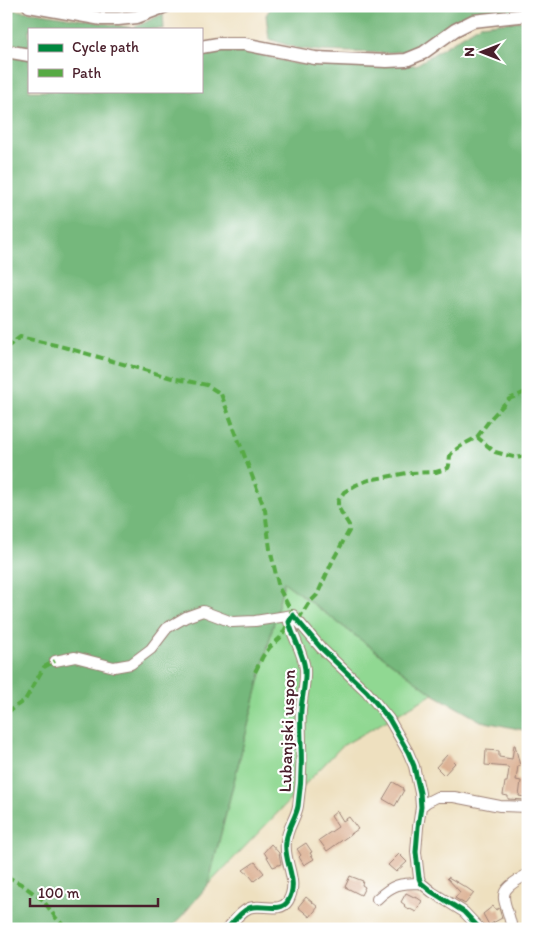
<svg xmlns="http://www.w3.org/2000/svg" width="534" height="935" viewBox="0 0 534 935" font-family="Itim,sans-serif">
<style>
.green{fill:#90d892;stroke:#6d7c5e}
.forest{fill:#74b87c;stroke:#5f6c54}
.building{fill:#d8a988}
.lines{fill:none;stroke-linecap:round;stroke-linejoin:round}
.minor-casing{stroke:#9c8075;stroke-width:12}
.major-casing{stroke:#9c8075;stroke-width:15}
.minor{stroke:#fff;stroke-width:10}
.major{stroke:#fff;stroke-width:12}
.quiet{stroke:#57aa44;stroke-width:4;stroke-dasharray:8 4;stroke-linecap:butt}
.cycleway-casing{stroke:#fff;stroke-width:8}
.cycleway{stroke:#00873e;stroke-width:5}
.labels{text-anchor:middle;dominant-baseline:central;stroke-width:4.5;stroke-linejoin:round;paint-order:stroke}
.street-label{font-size:18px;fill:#4a1f2b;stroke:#fff}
</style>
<rect width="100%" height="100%" fill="#fff"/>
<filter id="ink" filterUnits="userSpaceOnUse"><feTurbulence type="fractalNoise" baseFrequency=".02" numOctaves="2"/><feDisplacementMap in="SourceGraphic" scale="10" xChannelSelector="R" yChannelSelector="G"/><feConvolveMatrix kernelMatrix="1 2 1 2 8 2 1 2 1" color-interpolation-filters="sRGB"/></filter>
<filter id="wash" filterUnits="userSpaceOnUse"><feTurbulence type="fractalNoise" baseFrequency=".0096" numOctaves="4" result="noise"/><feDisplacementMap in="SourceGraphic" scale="20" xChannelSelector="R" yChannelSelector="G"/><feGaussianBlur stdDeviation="1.12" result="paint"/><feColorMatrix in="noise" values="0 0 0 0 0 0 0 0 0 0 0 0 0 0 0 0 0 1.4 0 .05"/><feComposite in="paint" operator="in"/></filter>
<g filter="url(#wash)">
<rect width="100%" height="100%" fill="#eee0bf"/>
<path class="green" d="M284,582L433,694L342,746L208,885Z"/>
<path class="forest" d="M272,6H528L514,12L469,15L453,22L421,47L407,51L384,53L320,51L296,48L269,39L266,15Z
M12,10L41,13L133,28L163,14L164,29H29V46H17L6,38V16Z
M528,20V731L481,721L433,694L284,582L208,885L171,929H6V57H29V91H201V53L233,48L297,64L416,65L480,25Z"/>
<g id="blocks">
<path class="building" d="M514,745H515L520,766H518L516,780L521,781L519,796L525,797V800L508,799V796L503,795L505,782H507L509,769H508V767L485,765L486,750L499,751V757L512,759Z
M447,755L455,763L444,775L436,767Z
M393,782L403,788L402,790H404L395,806L383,799Z
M337,811L343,821L349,817L358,829L327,851L319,840L338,827L331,816Z
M306,843L312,852L310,853L314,859L304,865L299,857L301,855L297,849Z
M271,844L279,853L281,864L273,867L264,852Z
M399,854L407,862L396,872L388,865Z
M255,862L264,873L254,881L250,876L243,870Z
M350,876L363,881L362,885L365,887L361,895L345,887Z
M448,877L467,888L474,893L465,904L455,898L460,892L447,878Z
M406,893L416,898V897L422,901L416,912L410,909L409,910L404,906L405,905L401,902Z
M306,897L318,907L310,917L298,907Z
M493,906L496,910L499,908L502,918L489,925L483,914Z"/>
</g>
</g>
<g filter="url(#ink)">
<use href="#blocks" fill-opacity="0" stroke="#9c8075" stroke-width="1"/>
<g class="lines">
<g class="minor-casing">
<path id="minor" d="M293,615L321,648L367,692L389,719L408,752L414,766L420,793L421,807L418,827L416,852L419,878L421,883L432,892L464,912L480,929
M55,661L75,657L114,667L131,664L151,649L167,628L186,617L203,611L232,622L255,621L293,615
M421,807L427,802L437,797H454L500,806L528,807
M377,899C393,884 400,883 421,883
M227,929C233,922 240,912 249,908C261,903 280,914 288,901C300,881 283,862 286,842C287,828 296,818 298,806C301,786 302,765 301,745C301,733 300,722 301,710C302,696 306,683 305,669C303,652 293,638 289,622L293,615
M512,929C506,896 491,894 528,874"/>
</g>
<g class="major-casing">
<path id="major" d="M29,6L102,19H118L137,17L166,6
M201,47L218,44H244L315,58L387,61L406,60L423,53L455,30L473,21L528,15
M6,51L29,55"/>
</g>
<use href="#minor" class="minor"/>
<use href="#major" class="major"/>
<path class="quiet" d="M6,348L20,337L60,346L172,378L207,385L221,394L265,510L270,549L279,588L293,615
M477,437L492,417L509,399L528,391
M298,620L308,604L317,595L333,560L349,531V525L338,507V501L344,492L356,485L369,480L407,473L436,472L448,468C450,464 449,461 450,456C453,449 470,441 477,437L495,452L517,458L528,455
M255,672L263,656L270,647L280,638L289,622
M6,713L25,700L44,667L55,661
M6,876L21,884L43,900L56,918L63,925L64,929"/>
<g class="cycleway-casing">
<path id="cycleway" d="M227,929C233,922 240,912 249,908C261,903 280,914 288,901C300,881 283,862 286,842C287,828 296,818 298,806C301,786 302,765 301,745C301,733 300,722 301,710C302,696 306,683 305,669C303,652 293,638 289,622L293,615L321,648L367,692L389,719L408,752L414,766L420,793L421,807L418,827L416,852L419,878L421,883L432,892L464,912L480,929"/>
</g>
<use href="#cycleway" class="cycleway"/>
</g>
</g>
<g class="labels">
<g class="street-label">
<text transform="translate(287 731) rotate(-88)">Lubanjski uspon</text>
</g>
</g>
<rect width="534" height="935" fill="none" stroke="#fff" stroke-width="25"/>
<rect x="28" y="28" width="175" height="65" fill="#ffffff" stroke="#b7a5aa"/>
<rect x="38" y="44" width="25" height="8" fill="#00873e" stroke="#b7a5aa"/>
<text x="72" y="52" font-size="15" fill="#4a1f2b">Cycle path</text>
<rect x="38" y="69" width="25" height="8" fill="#57aa44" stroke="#b7a5aa"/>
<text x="72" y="78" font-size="15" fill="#4a1f2b">Path</text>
<g transform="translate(482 52) rotate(270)" stroke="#ffffff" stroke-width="4" paint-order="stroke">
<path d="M0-4L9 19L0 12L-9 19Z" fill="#4a1f2b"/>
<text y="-8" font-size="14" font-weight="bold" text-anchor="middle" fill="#4a1f2b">N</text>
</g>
<path d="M30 898v8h128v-8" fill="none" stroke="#4a1f2b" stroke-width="2.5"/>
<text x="38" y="898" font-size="15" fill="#4a1f2b" stroke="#ffffff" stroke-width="4" paint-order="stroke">100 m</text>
</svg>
